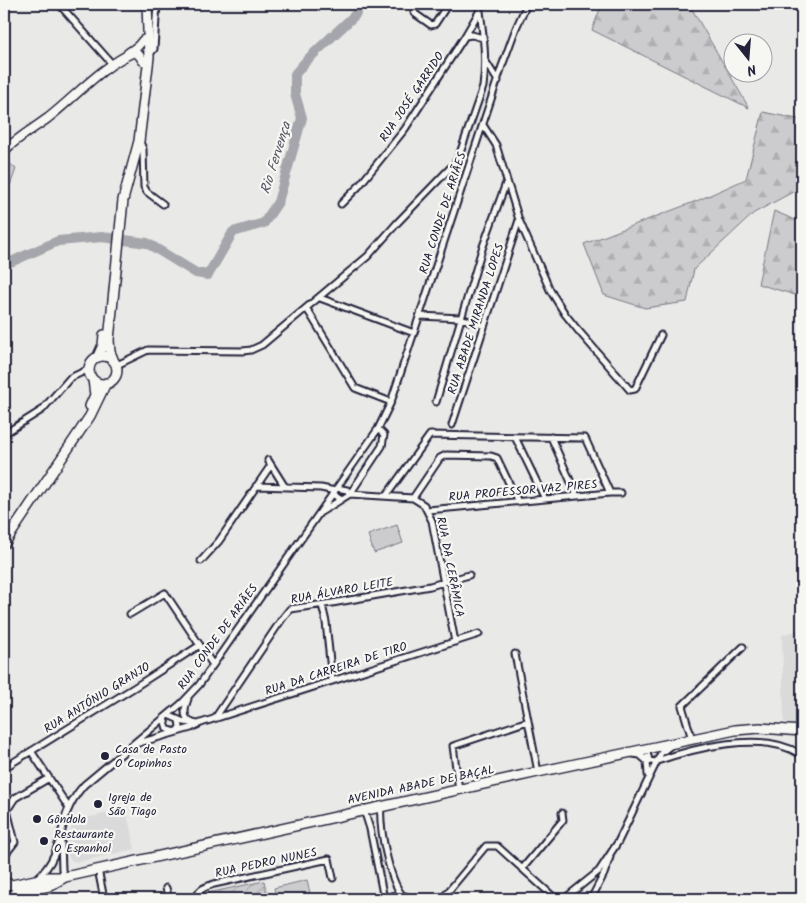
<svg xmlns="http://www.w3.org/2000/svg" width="806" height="903" viewBox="0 0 806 903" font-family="Kalam,sans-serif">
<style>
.built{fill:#dadada}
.forest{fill:url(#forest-firs);stroke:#777784}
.garden{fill:url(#garden-furrows);stroke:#777784}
.pitch{fill:#ccccce;stroke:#777784}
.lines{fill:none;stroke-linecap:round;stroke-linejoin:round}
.river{stroke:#a5a5ac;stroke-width:10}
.street-casing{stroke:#22223b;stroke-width:9}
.secondary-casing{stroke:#22223b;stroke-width:11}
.primary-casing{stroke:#22223b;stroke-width:12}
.street{stroke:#f6f6f2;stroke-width:5}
.secondary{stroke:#f6f6f2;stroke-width:8}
.primary{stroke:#f6f6f2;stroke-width:9}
.poi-dot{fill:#22223b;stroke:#f6f6f2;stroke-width:2}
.labels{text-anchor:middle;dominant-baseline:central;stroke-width:4.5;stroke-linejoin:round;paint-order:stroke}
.street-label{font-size:12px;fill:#22223b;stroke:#f6f6f2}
.poi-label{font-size:12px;fill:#22223b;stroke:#f6f6f2;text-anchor:start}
.water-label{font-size:14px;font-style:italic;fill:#565668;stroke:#f6f6f2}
</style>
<defs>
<pattern id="forest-firs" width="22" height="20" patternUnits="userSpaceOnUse" patternTransform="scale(1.25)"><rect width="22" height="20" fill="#ccccce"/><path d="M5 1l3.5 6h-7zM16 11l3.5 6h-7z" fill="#afafb2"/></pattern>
<pattern id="garden-furrows" width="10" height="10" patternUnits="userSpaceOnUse" patternTransform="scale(1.25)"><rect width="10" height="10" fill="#ccccce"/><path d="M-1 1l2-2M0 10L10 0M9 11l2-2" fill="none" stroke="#afafb2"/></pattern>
</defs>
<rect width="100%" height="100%" fill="#e9e9e7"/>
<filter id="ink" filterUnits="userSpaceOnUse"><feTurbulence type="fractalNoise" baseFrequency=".02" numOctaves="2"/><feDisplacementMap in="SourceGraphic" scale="10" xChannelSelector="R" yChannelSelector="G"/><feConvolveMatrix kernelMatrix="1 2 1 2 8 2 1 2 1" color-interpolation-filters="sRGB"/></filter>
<g filter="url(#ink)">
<path class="built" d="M802,629V727L784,722L782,635Z
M126,809L135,849L78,862L72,861L69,858L66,848L73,821Z"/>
<path class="forest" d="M602,4H613L622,8L625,4H689L749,108L592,30Z
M763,112L802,120V187L754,213L694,269L687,302L645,308L604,295L584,244L699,200L746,179Z
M7,154L6,160L16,169L4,202V158Z
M774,211L802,223V297L758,284Z"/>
<path class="garden" d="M264,881L268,899H202L208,893Z"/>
<path class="pitch" d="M397,525L403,543L374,553L368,535Z
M307,880L311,897L299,899H276L274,888Z"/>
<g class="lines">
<path class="river" d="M4,265L58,241L102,237L147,243L196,273L208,275L233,232L264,223L278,202L302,118L295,94V74L307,60L355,15L360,4"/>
<g class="street-casing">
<path id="street" d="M59,4L113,65
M418,4L414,11V13L431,25L435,24L448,4
M465,36L479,12
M150,54L154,49L157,4
M486,62L498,81
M483,125L496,145L519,220L550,290L565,314L577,329L630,390L635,389L661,335
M140,142L143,149L144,187L147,192L163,204
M341,204L359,186L405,129L465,36L472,35L483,38
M320,298L414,333
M307,309L355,388L391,402
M420,316L461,318L484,326
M117,365L148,350L243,351L251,350L262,345L368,256L398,222L455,163L459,156L483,87C487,57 483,33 479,4
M436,402L482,249L506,183
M452,425L519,220
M4,434L42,410L70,378L89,369
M515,437L545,499
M551,437L577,496
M268,460L285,487
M256,486L321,488L335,491
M337,488L347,490L350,494
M333,494L342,499L350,494L382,446L384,435L378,429
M350,494L413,498L424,505L432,521L455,642
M386,496L430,435L585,438L610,493
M413,498L440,458L446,455L491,456L497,458L518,502
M428,510L610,493H621
M321,512L342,499
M201,561L219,541L271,465
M322,605L326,622L332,681
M130,614L165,593L213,665
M515,654L538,772
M188,699C183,712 183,722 198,724
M168,715L184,722L191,723
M164,718L167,729L176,732L180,727L179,720
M215,718L282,619L290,609L332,603L430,586L469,575
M692,739L682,706L743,647
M132,745L191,728L201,723L479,634
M31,751L69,808
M633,754L640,755L647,761L648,775
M648,756L649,760L654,762C694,748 762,730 800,754
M4,768L135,687L200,645
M459,790L453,746L528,721
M381,807C379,828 389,879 402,895
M364,810L370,829L384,899
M61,842L62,870L65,877
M4,853L8,851L15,842L7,810L15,798L49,778
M98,869L104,899
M522,869L563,820L562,813
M37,878C56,863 60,837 66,815C70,804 76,794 84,785L181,704L199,685L378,429L391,402L502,66L516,28L527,4
M166,888L169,899
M196,899C198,889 205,887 214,884L329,859L333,878
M385,899C395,893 403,894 413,899
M442,899L486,846H497L556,899
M564,899L599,871L618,842L661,753L670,746
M591,899L604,874L610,857"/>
</g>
<g class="secondary-casing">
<path id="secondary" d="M128,53L138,46L143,40
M4,151C17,138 33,129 48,118C75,97 102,66 134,52L139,55L143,61"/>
</g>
<g class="primary-casing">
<path id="primary" d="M89 370a14 14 0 1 1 28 0a14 14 0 1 1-28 0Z
M98,356L103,345L104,335
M113,359L110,352L109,340L123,200L139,141L149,57L147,4
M90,406L95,395L93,380
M4,544L90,416L106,383
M4,882L12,885L49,877H65L538,772L735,730L760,728L802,731
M14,894L49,886L65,877"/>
</g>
<use href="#street" class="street"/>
<use href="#secondary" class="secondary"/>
<use href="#primary" class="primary"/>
</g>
</g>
<g class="poi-dot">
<circle cx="105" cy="756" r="5"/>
<circle cx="98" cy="804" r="5"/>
<circle cx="37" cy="819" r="5"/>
<circle cx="44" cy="841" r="5"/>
</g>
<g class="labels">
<g class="street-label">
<text transform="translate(412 97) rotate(-56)">RUA JOSÉ GARRIDO</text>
<text transform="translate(443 213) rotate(-72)">RUA CONDE DE ARIÃES</text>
<text transform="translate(476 319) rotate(-72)">RUA ABADE MIRANDA LOPES</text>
<text transform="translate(523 491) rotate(-5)">RUA PROFESSOR VAZ PIRES</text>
<text transform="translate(450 567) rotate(79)">RUA DA CERÂMICA</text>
<text transform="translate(342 591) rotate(-10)">RUA ÁLVARO LEITE</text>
<text transform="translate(218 637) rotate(-54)">RUA CONDE DE ARIÃES</text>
<text transform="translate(336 669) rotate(-18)">RUA DA CARREIRA DE TIRO</text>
<text transform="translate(97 698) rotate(-32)">RUA ANTÓNIO GRANJO</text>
<text transform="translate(421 785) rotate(-12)">AVENIDA ABADE DE BAÇAL</text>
<text transform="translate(266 863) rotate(-12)">RUA PEDRO NUNES</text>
</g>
<g class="poi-label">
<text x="115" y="749">Casa de Pasto<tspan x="115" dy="14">O Copinhos</tspan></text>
<text x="108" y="797">Igreja de<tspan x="108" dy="14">São Tiago</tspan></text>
<text x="47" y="819">Gôndola</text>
<text x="54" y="834">Restaurante<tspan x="54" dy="14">O Espanhol</tspan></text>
</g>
<g class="water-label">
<text transform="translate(276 158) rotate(-73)">Rio Fervença</text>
</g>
</g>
<rect width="806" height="903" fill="none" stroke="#f6f6f2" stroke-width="20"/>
<rect x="10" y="10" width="786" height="883" fill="none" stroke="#22223b" stroke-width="2" filter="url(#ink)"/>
<g transform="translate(748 58) rotate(163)"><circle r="24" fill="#f6f6f2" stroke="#a1a1a9"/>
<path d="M0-4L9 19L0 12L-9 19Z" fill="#22223b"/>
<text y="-8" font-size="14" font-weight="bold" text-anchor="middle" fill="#22223b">N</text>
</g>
</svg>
